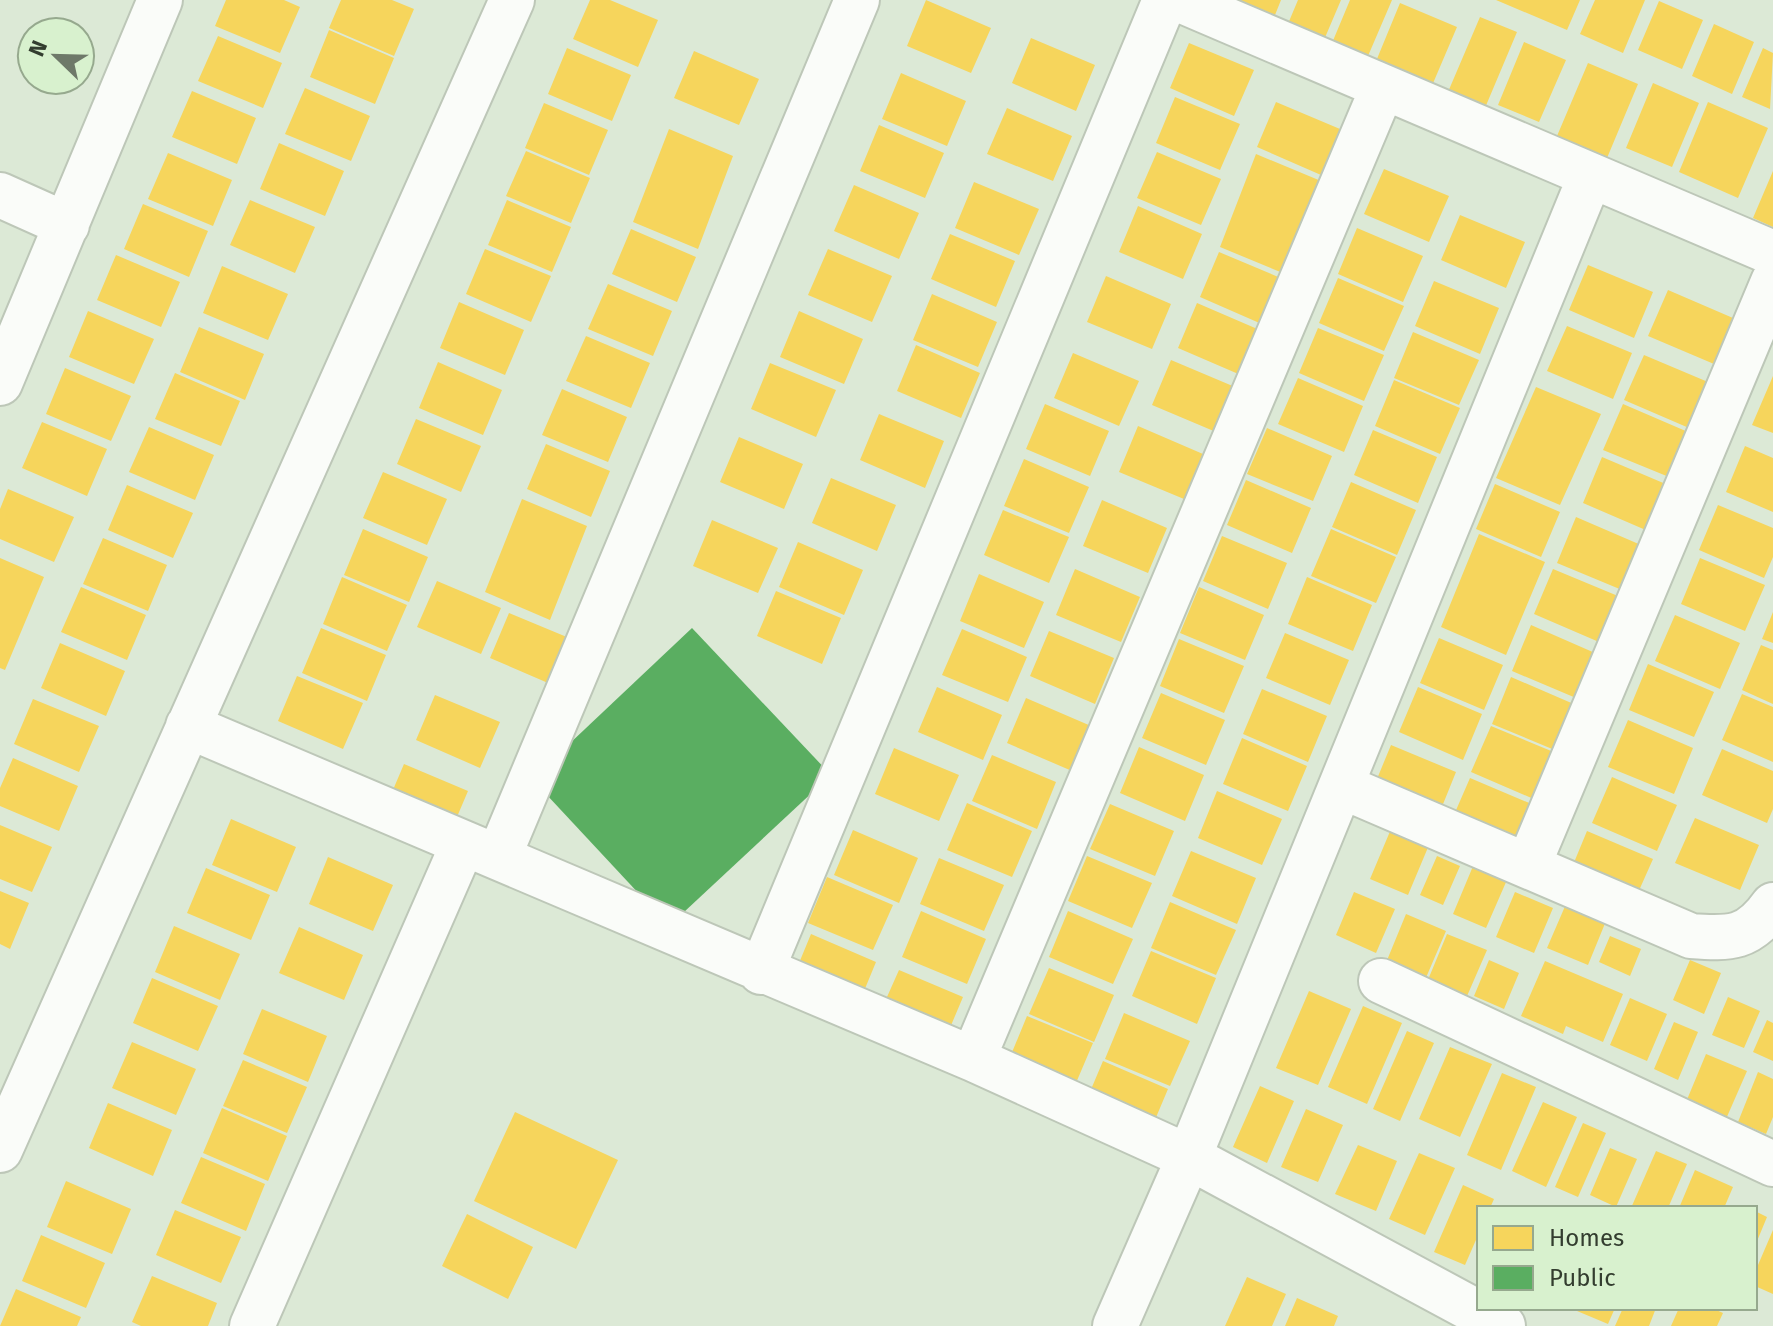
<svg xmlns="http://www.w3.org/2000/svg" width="1773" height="1326" viewBox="0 0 1773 1326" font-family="'Fira Sans',sans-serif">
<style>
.homes{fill:#f6d55c}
.public{fill:#5aae61}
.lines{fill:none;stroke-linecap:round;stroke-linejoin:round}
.minor-casing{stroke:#bdc7b8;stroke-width:48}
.minor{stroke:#fafcf9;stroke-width:44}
</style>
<rect width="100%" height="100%" fill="#dce9d6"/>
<path class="homes" d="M226,0H284L300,7L280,53L215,26Z
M341,0H392L414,9L394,56L329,28Z
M590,0H610L658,20L638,67L573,39Z
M926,0L991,28L971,73L907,46Z
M1199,0H1281L1269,30Z
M1298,0H1341L1318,54L1282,38Z
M1350,0H1392L1362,70L1327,55Z
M1496,0H1580L1567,30Z
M1595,0H1645L1623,53L1580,34Z
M1659,1L1703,20L1682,69L1638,50Z
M1400,3L1457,27L1428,95L1372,71Z
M1480,17L1517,32L1482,115L1445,99Z
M1714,24L1754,42L1732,94L1692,76Z
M329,30L394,58L375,104L310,77Z
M218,36L282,63L263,108L198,81Z
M1031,38L1095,65L1076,111L1012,83Z
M1524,42L1566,60L1539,122L1498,105Z
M1189,43L1254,70L1234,116L1170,88Z
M567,48L631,75L612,121L548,94Z
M1763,48L1773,53L1770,109L1742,97Z
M694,51L759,79L739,125L674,98Z
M1588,63L1638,84L1607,158L1557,136Z
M901,73L966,101L947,146L882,119Z
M1653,83L1699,103L1672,167L1626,148Z
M305,88L370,116L351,161L285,134Z
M192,91L256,118L237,164L172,137Z
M1175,97L1240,124L1220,170L1156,143Z
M1276,102L1340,129L1321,175L1257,147Z
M1708,102L1768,128L1738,198L1679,172Z
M544,103L608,130L589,175L525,148Z
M1007,108L1072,136L1053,181L987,154Z
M879,125L944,153L925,198L860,171Z
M669,129L733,156L698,249L633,222Z
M279,143L344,171L325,216L260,189Z
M526,151L590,178L571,223L506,196Z
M1157,152L1221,179L1201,225L1137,198Z
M168,153L232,180L213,226L148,199Z
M1256,154L1321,181L1285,274L1220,247Z
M1384,169L1449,196L1429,242L1364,214Z
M1773,171V227L1753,218Z
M974,182L1039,209L1019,255L955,228Z
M854,185L919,213L899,259L834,231Z
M250,200L315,227L295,273L230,245Z
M507,200L571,227L552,272L488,245Z
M143,204L208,231L189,277L124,249Z
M1138,206L1202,234L1183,279L1119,252Z
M1460,215L1525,242L1506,288L1441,260Z
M1357,228L1423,256L1403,302L1338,274Z
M631,229L696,257L677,302L612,274Z
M950,234L1015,261L996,307L931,279Z
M485,249L551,276L531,322L466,294Z
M828,249L892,276L872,322L808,295Z
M1219,252L1283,279L1264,325L1200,297Z
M116,255L180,282L161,327L97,300Z
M1588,265L1653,292L1634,338L1569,310Z
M222,266L288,294L268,340L203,313Z
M1106,276L1171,304L1152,349L1087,322Z
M1338,278L1404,306L1384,351L1319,323Z
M1434,281L1499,308L1480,354L1415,326Z
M608,284L672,311L653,356L588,329Z
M1668,290L1733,318L1714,364L1648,336Z
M932,294L997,322L978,367L913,340Z
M459,302L524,330L505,375L440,348Z
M1197,303L1262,331L1243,376L1178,348Z
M88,311L154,339L134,384L69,357Z
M799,311L863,339L844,384L780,357Z
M1567,326L1632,353L1613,399L1547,371Z
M199,327L264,354L245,400L180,372Z
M1318,328L1384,355L1364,401L1299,373Z
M1413,332L1479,360L1459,405L1394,378Z
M586,336L650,363L631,408L566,381Z
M916,345L980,373L961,418L897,391Z
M1073,353L1139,381L1119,426L1054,398Z
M1644,355L1708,382L1689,428L1624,400Z
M1171,360L1235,387L1216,432L1152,405Z
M438,362L502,390L483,435L419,408Z
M770,363L836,390L816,437L751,409Z
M65,368L131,396L111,441L46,414Z
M175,373L240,401L221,446L155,419Z
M1773,376V433L1752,425Z
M1298,378L1363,406L1344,452L1278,424Z
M1394,380L1460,408L1440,454L1375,426Z
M1536,387L1601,414L1560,505L1496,478Z
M562,389L627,417L608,462L542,435Z
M1045,404L1109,431L1090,476L1026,449Z
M1623,404L1688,432L1669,477L1603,450Z
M879,414L944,441L925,488L860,460Z
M416,419L481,446L461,492L397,464Z
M42,422L107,449L87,496L22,468Z
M1138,426L1203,454L1184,499L1119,472Z
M149,427L214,455L195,500L129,472Z
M1267,428L1332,456L1313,501L1247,474Z
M1373,430L1437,457L1418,503L1354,475Z
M739,437L803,464L784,509L720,482Z
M546,444L610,471L591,517L527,489Z
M1745,446L1773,458V512L1726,492Z
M1602,457L1668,485L1648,531L1583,503Z
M1024,459L1089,487L1069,533L1004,506Z
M383,472L447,499L427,545L363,518Z
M831,478L896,505L877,551L812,523Z
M1246,480L1311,508L1292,553L1227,525Z
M1351,482L1416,510L1397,555L1332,527Z
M1495,484L1560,512L1541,557L1476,529Z
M127,485L193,513L173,558L108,530Z
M8,489L74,517L54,562L0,539V509Z
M522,499L587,526L550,620L485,592Z
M1102,500L1167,528L1148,573L1083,546Z
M1718,505L1773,528V557L1764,578L1699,550Z
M1003,510L1069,537L1049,583L984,555Z
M1576,517L1641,545L1622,590L1557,563Z
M712,520L778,548L758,593L693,566Z
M363,529L428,557L409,602L344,575Z
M1331,529L1396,557L1376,603L1311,576Z
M1479,534L1545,562L1506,655L1441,627Z
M1222,536L1287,563L1268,609L1203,581Z
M103,538L167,565L148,611L83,584Z
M798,542L863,570L844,615L779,587Z
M0,558L44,577L5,670L0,668Z
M1700,558L1765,585L1745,631L1681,604Z
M1075,569L1140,597L1121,642L1056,615Z
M1553,569L1618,596L1599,642L1534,614Z
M979,574L1044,602L1024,648L960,621Z
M342,577L407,605L387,651L323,624Z
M1307,577L1372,605L1353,651L1288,624Z
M437,581L501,608L481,654L417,627Z
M81,587L146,615L127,660L61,632Z
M1199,587L1264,615L1245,660L1180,633Z
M776,591L841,618L822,664L757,636Z
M1773,612V643L1762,639Z
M509,613L574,640L555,686L490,658Z
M1675,615L1740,643L1720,689L1655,661Z
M1531,625L1595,653L1576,698L1512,671Z
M321,628L386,655L367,701L302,673Z
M962,629L1027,657L1008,702L942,675Z
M1049,631L1114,658L1095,704L1030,676Z
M1285,633L1349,660L1330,705L1266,678Z
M1439,638L1503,665L1484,710L1420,683Z
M1179,639L1244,666L1224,713L1160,686Z
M60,643L125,671L106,716L41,688Z
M1761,645L1773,650V704L1742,690Z
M1648,664L1714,692L1694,737L1629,710Z
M297,676L363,703L343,749L278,721Z
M1511,677L1576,705L1557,751L1492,724Z
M937,687L1002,715L983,760L918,732Z
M1418,687L1482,714L1463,760L1399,732Z
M1262,689L1327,716L1308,762L1243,734Z
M1161,693L1225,720L1206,765L1142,738Z
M1742,694L1773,707V762L1722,740Z
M435,695L500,722L480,768L416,740Z
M1026,698L1091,726L1072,771L1007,743Z
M33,699L99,726L79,772L14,744Z
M1628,720L1693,748L1674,794L1608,767Z
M1491,726L1556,753L1536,800L1471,772Z
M1242,738L1307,766L1288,811L1223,784Z
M1391,745L1456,772L1437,819L1372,791Z
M1139,747L1204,775L1185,821L1120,793Z
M894,748L959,775L939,821L875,794Z
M1722,749L1773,771V809L1767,823L1702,795Z
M992,755L1056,782L1037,829L972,801Z
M13,758L78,786L59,831L0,806V788Z
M404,764L468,791L448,838L384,811Z
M1612,777L1677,805L1657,851L1592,823Z
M1470,778L1534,805L1514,852L1450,824Z
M1217,791L1282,819L1262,865L1198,838Z
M967,803L1032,831L1012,877L947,850Z
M1110,804L1174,831L1155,876L1090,849Z
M1695,818L1759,845L1740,890L1675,863Z
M231,819L296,847L277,892L212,865Z
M0,825L52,847L32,892L0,879Z
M1391,829L1429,845L1408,895L1370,879Z
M853,830L918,858L899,903L834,875Z
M1587,831L1653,859L1633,904L1568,877Z
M1191,851L1256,878L1237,924L1172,896Z
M1087,856L1152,883L1132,928L1068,901Z
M1437,856L1460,866L1443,905L1420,895Z
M328,857L393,885L373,931L309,904Z
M939,858L1004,885L984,931L920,904Z
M1476,859L1510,873L1486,928L1453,914Z
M206,868L270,895L251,940L187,913Z
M827,877L893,905L873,950L808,923Z
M0,891L29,903L10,949L0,944Z
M1354,892L1395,909L1376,953L1336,935Z
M1515,892L1553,908L1534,953L1496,937Z
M1170,902L1236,930L1216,975L1151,948Z
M1566,904L1606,921L1588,965L1547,948Z
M921,911L986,939L967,984L902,957Z
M1068,911L1133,939L1113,984L1049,957Z
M1406,914L1446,931L1422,987L1383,970Z
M174,926L240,954L220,1000L155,972Z
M299,927L363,955L344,1000L279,973Z
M811,934L876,962L857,1008L792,980Z
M1447,934L1487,950L1464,1003L1425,987Z
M1610,936L1641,949L1630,976L1599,962Z
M1151,951L1216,978L1197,1024L1132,996Z
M1489,960L1519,973L1504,1009L1474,996Z
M1690,960L1721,973L1704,1014L1673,1000Z
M1545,961L1623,994L1603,1042L1566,1026L1563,1034L1521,1016Z
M1049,968L1114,995L1094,1042L1029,1014Z
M899,970L963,997L944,1042L879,1015Z
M152,978L218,1006L198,1051L133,1023Z
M1309,991L1351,1009L1318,1085L1276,1068Z
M1728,997L1760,1011L1744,1048L1712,1035Z
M1630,998L1667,1014L1647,1061L1610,1045Z
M1363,1006L1402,1023L1367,1104L1328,1087Z
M262,1009L327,1036L308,1082L243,1054Z
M1124,1013L1190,1041L1170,1086L1105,1059Z
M1027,1016L1093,1043L1073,1090L1008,1062Z
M1767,1020L1773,1023V1061L1753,1052Z
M1674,1022L1698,1032L1678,1080L1654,1069Z
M1407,1031L1434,1043L1400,1121L1373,1109Z
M132,1042L196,1069L176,1115L112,1088Z
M1450,1047L1492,1064L1460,1137L1419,1119Z
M1706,1054L1747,1071L1726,1119L1686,1102Z
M243,1060L307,1087L287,1133L223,1106Z
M1103,1061L1168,1089L1149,1134L1084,1106Z
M1758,1072L1773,1079V1117L1766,1134L1738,1122Z
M1502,1073L1536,1087L1501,1170L1467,1155Z
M1260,1086L1294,1101L1267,1163L1233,1147Z
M1543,1102L1577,1117L1546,1187L1512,1171Z
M108,1103L172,1130L153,1176L89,1148Z
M222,1108L287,1136L268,1181L203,1153Z
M1306,1109L1343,1125L1318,1182L1281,1167Z
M515,1112L618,1160L576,1249L474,1201Z
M1583,1123L1606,1133L1578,1197L1555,1187Z
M1358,1145L1397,1161L1376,1211L1335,1194Z
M1610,1148L1637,1159L1616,1207L1590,1195Z
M1656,1151L1687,1164L1668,1208H1631Z
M1419,1153L1455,1168L1425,1235L1389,1219Z
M201,1157L265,1184L246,1231L181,1203Z
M1695,1170L1733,1187L1724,1208H1679Z
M66,1181L131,1209L112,1254L47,1227Z
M1463,1185L1494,1199L1490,1208H1479V1233L1465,1265L1434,1252Z
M175,1210L241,1237L221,1283L156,1255Z
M1755,1211L1767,1217L1755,1246Z
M467,1214L533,1247L508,1299L442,1266Z
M1773,1230V1294L1755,1286V1272Z
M41,1235L105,1263L86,1308L22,1281Z
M152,1276L217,1303L208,1326H141L132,1322Z
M1247,1277L1286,1294L1272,1326H1225Z
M16,1289L81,1317L77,1326H0Z
M1297,1298L1338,1316L1334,1326H1285Z
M1578,1308H1615L1608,1324L1577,1311Z
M1623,1308H1656L1649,1326H1615Z
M1679,1308H1712L1723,1313L1717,1326H1671Z"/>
<path class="public" d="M692,628L831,775L669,926L532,779Z"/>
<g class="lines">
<g class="minor-casing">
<path id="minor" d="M1180,0L1773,253
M0,195L67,225
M0,383L160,0
M188,726L973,1059L1189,1157L1115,1326
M1341,786L1691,936C1731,939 1749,939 1773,905
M499,856L857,0
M1528,866L1773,282
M761,972L1165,0
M1381,981L1773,1164
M973,1059L1383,87
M0,1150L512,0
M252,1326L463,844
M1503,1326L1189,1157L1590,177"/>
</g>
<use href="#minor" class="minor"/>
</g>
<rect x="1477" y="1206" width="280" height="104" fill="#d8f1ce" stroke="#96a98e" stroke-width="2"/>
<rect x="1493" y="1226" width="40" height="24" fill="#f6d55c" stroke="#96a98e" stroke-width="2"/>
<text x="1549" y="1246" font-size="24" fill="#333d2f">Homes</text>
<rect x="1493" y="1266" width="40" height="24" fill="#5aae61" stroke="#96a98e" stroke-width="2"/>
<text x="1549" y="1286" font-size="24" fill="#333d2f">Public</text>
<g transform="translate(56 56) rotate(293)"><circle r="38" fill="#d8f1ce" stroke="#96a98e" stroke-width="2"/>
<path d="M0-6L14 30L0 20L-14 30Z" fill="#6e7969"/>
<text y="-12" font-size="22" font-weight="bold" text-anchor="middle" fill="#333d2f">N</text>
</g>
</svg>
